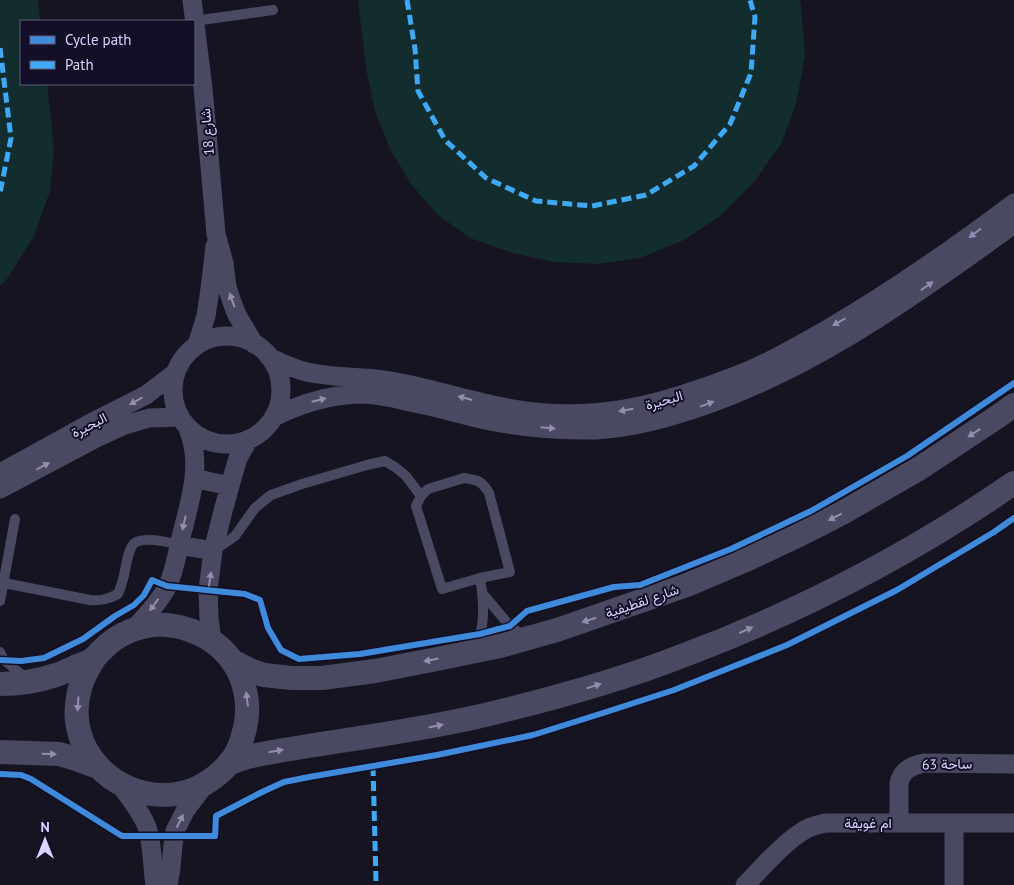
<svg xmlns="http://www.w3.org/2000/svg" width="1014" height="885" viewBox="0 0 1014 885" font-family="'PT Sans',Vazirmatn,sans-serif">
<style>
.green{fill:#132c2d}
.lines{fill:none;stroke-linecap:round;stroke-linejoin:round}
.service{stroke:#4a4962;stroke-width:10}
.minor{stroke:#4a4962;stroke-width:19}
.tertiary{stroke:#4a4962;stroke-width:24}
.quiet{stroke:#3fa9f5;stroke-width:5;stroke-dasharray:10 5;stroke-linecap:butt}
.cycleway-casing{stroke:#130f26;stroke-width:9}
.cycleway{stroke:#408adc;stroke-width:6}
.oneway{fill:#928eb0}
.labels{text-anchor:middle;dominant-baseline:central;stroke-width:4;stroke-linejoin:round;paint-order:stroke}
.street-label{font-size:14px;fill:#d9d4ff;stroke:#130f26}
</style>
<rect width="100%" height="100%" fill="#161421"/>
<path class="green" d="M0,0H38L40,21H21V84H47L54,149L50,191L34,236L7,279L0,286Z
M358,0H800L801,6L805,56L796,104L781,144L754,182L720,216L684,240L640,258L597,264L555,262L513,253L470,238L438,215L411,184L390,149L375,111L366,68Z"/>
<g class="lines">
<path class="service" d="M194,21L273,10
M464,478C478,480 482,481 489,493L510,572L480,578L442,589L416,506L421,496L428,489Z
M215,550L235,536L255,508L271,495L302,484L367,465L385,461L395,467L406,476L421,496
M4,583L90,600C101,601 108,599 118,594C120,589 122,584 123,579C126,570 127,547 136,542C147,537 168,542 179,545
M483,594L510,626L525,637
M0,601L15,519
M472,649C474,644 478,639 480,634C485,619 483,594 480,578
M0,652L4,660L27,679"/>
<path class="minor" d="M192,0L203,88L216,234L224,263L227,287L232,302L237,315L254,344
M173 390a54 54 0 1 1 108 0a54 54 0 1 1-108 0Z
M197,345L206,316L210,289L215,246
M269,357C281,363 294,369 307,372C329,377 353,377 375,379C387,380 400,383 411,385C456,395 500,410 546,413C603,417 652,406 705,387C725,380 746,373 765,363C786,353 806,341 826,330C891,292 953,249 1014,203
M274,417C300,404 329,395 359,394C376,394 394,398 410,402C435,407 460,414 485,420C514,426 551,430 581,430C610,431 639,425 668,417C793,383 910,300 1014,224
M0,473L87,425L146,395L175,373
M194,478L229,486
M0,489L96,438L122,426L149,418L180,417
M179,545L213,551
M133,630C145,616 160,602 168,585C175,570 177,553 181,537C190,501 203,464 188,429
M212,641L209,618L208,590L213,551L223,511L233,475L238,458L249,439
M120,784C129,798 141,811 147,827C153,845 152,866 155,885
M899,823V783C902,770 912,765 925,763L1014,764
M168,885L171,868L173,845L175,831L185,811L205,784
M745,885C762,868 782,844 803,831C810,826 817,825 825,823H1014
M954,885V823"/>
<path class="tertiary" d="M232,661L252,671L264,675L291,678H322L375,671L437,659L500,646L557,630L687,585L748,559L797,536L842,513L920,468L997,417L1014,405
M0,684C18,684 38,681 56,675C63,673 70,669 77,666C82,664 90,662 94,658C97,656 99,652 102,650C118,633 143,623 167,625C199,628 229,647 241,677C250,700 249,723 239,747C235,758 226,768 216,776C201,788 183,795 164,795C112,795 68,750 78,697C80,683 86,671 94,659
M0,752L59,754L73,758L98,767
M229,763L247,757L267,753C340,740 413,732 485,715C552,699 618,681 682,656C799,612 911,554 1014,483"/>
<path class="quiet" d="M407,0L415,49L418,91L445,140L486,178L536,201L592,206L646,195L694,166L730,124L751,73L755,17L750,0
M0,48L11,138L0,193
M373,766L376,881L377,885"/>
<g class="cycleway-casing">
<path id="cycleway" d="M0,660L21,661L44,658L83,639L115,616L134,605L144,595L152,580L167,586L245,594L260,600L268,628L281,650L299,659L360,654L480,634L510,626L527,611L614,587L640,585L731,549L811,511L907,456L1014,383
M0,774L21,775L31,779L122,836H215L216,816L262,792L284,782L309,777L437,755L533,735L603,713L674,690L787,645L897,590L994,532L1014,518"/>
</g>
<use href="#cycleway" class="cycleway"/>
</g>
<defs><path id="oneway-solid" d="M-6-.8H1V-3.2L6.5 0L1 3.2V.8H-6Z" transform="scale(1.25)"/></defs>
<g class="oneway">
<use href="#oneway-solid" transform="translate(975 233) rotate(143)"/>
<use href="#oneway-solid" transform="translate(927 286) rotate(-35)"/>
<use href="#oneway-solid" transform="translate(232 300) rotate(-110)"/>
<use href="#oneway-solid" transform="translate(839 322) rotate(150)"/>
<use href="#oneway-solid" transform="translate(465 398) rotate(-165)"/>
<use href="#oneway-solid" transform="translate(319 400) rotate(-14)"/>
<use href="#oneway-solid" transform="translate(136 401) rotate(151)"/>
<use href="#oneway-solid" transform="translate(707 404) rotate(-20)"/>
<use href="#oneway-solid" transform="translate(626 410) rotate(170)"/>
<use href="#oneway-solid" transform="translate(548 428) rotate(5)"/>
<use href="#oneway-solid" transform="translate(974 433) rotate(147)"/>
<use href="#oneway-solid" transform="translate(43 466) rotate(-28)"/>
<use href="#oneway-solid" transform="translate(835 517) rotate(153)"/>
<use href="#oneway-solid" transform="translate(184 523) rotate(103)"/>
<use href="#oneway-solid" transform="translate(210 579) rotate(-82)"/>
<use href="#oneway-solid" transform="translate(154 605) rotate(126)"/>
<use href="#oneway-solid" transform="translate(589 620) rotate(162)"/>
<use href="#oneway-solid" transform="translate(746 630) rotate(-24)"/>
<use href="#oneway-solid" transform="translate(431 660) rotate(169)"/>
<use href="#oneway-solid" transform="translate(594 686) rotate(-17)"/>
<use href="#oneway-solid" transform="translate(247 699) rotate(-97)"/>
<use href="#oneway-solid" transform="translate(78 704) rotate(94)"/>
<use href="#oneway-solid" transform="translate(436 726) rotate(-12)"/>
<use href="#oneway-solid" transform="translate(276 751) rotate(-10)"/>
<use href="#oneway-solid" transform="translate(49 754) rotate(2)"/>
<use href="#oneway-solid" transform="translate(180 821) rotate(-64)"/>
</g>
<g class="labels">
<g class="street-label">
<text transform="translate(207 132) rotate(-95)">شارع 18</text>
<text transform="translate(664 400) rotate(-16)">البحيرة</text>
<text transform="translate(89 425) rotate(-27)">البحيرة</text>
<text transform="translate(642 601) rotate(-19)">شارع لقطيفية</text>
<text transform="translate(947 764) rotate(-1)">ساحة 63</text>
<text x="868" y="823">ام غويفة</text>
</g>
</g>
<rect x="20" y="20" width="175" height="65" fill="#130f26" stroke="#625e7d"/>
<rect x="30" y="36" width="25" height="8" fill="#408adc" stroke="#625e7d"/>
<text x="65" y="45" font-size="15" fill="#d9d4ff">Cycle path</text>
<rect x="30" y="61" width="25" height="8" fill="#3fa9f5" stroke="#625e7d"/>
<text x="65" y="70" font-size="15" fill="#d9d4ff">Path</text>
<g transform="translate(45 840)" stroke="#130f26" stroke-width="4" paint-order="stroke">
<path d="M0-4L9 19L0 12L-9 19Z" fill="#d9d4ff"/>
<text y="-8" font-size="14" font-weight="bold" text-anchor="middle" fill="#d9d4ff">N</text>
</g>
</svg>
